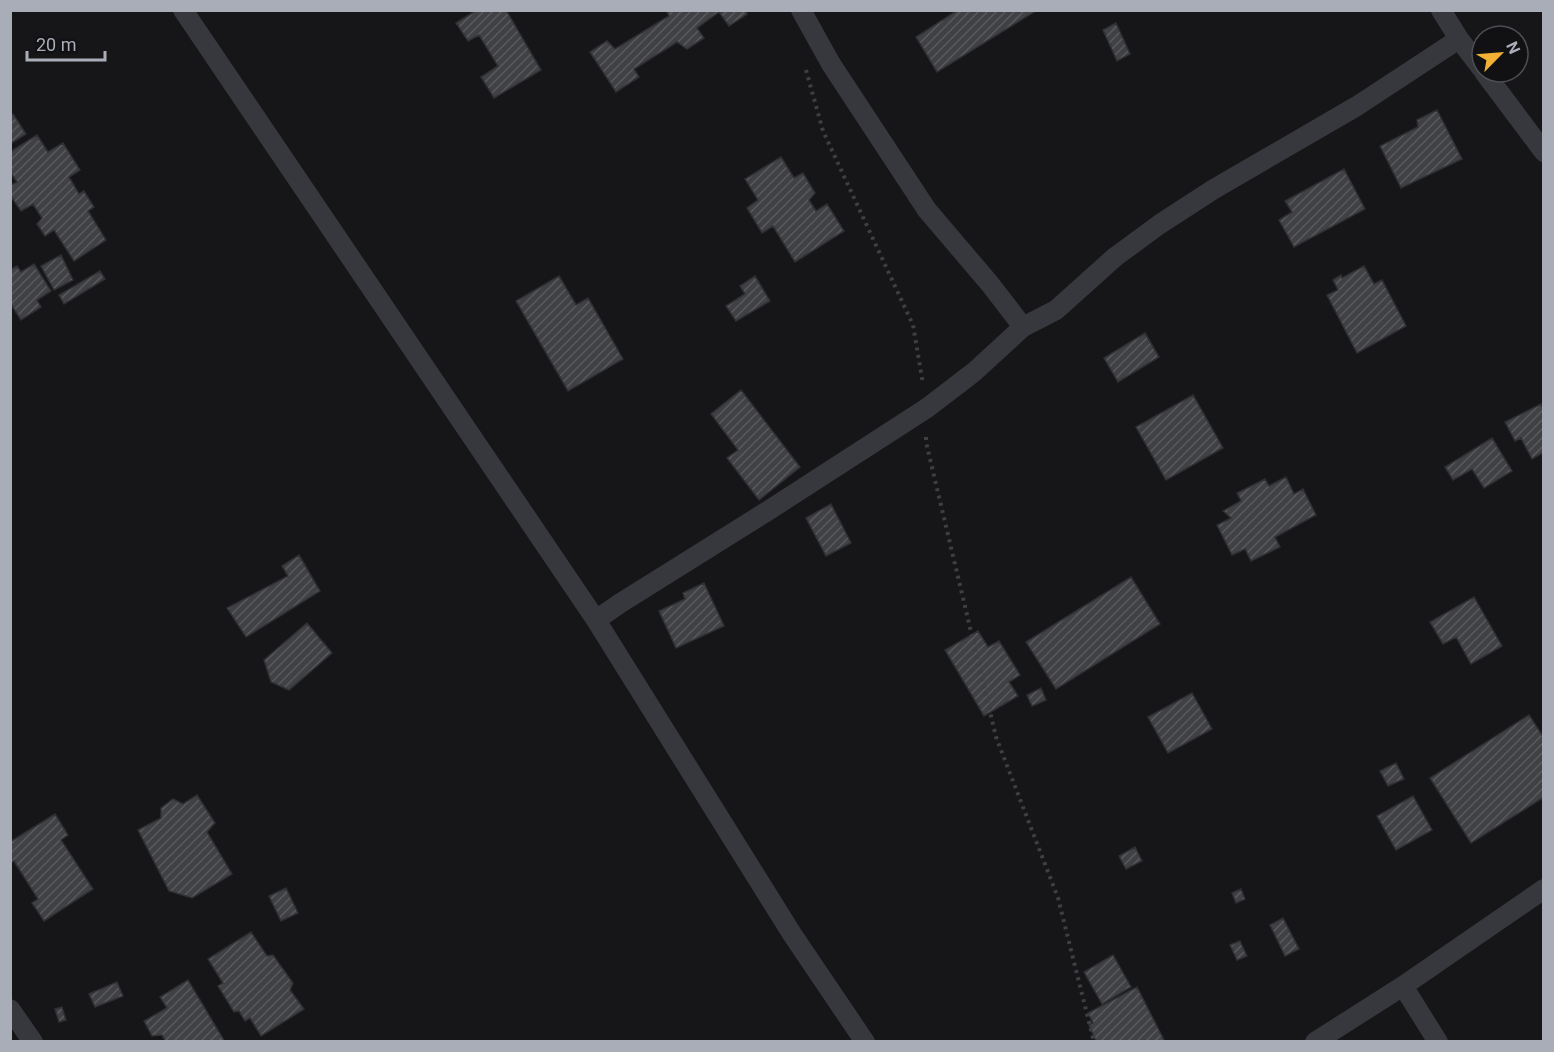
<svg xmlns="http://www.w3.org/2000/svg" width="1554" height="1052" viewBox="0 0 1554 1052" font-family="Roboto,sans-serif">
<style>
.building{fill:url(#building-hatch);stroke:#303034;stroke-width:1.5}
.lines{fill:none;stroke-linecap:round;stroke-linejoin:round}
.path{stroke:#3d3f44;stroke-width:4;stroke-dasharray:3 4.5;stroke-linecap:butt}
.street{stroke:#37383d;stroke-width:20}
</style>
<defs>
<pattern id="building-hatch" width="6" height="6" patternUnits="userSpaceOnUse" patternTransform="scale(1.5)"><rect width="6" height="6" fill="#404145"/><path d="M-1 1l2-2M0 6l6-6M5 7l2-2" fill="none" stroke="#595a5e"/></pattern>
</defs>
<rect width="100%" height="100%" fill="#161618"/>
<path class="building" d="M477,10H506L541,70L494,98L481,77L498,66L479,35L468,41L456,23Z
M666,10H745L747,14L729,26L719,12L697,28L704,38L687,49L677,42L634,69L639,77L616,92L590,52L607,41L615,49L669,16Z
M958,10H1037L937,72L916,37Z
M1116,23L1130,54L1117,61L1103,30Z
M1437,110L1462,159L1401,188L1380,146L1418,127L1417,120Z
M13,114L26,134L10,144V116Z
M37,135L48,152L63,143L80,170L69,177L79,194L84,191L94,207L88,211L106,240L74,261L54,230L45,236L37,224L42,218L33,204L21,211L10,195V186L17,182L10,172V152Z
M781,157L794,178L803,173L815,193L809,200L816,211L827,204L844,231L795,262L773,226L762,233L747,208L758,200L745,179Z
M1344,169L1365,209L1294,247L1279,220L1292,212L1285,201Z
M61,255L73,280L54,290L41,266Z
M34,264L51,291L37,300L41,307L21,320L10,303V270L17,266L21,272Z
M1364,266L1374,284L1382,280L1406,326L1357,353L1327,295L1338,290L1333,280L1341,275L1342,278Z
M100,271L105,279L64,304L59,295Z
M559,276L576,305L588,298L623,359L568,391L516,301Z
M755,276L770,301L736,321L726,306L745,294L740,286Z
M1145,333L1159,357L1118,382L1104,358Z
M741,390L800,467L759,500L727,458L738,450L711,414Z
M1193,395L1223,448L1166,480L1136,427Z
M1541,404L1544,409V452L1532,459L1521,438L1515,441L1505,422Z
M1492,438L1512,471L1484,488L1472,469L1453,480L1445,467Z
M1286,477L1294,494L1303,489L1316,515L1275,537L1280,547L1251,561L1245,549L1232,555L1217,525L1231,518L1223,511L1241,501L1237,493L1265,479L1269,486Z
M831,504L851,543L826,556L806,518Z
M299,555L320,591L246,637L227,608L288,576L282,566Z
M1131,577L1160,624L1056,689L1026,642Z
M704,583L724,626L676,648L659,611L685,599L683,593Z
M1474,597L1502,646L1471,664L1456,637L1443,644L1430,622Z
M307,623L332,653L289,690L271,682L264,660Z
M978,631L988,647L999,641L1020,675L1009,682L1018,696L984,716L945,650Z
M1041,688L1046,700L1032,706L1027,695Z
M1192,693L1212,729L1168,753L1148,717Z
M1529,715L1544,738V797L1471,843L1430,778Z
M1396,763L1404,779L1388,786L1380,771Z
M197,795L215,823L207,832L232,874L192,898L169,891L138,830L161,818V808L173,799L183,804Z
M1413,796L1432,830L1396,850L1377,816Z
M55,814L68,835L61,840L93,889L44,921L32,903L38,899L14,861L10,863V842Z
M1135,847L1142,861L1126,869L1119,856Z
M286,888L298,913L281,921L269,896Z
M1241,889L1245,899L1236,903L1232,893Z
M1283,918L1299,949L1285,956L1270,925Z
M251,932L267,956L273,955L293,983L290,990L304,1009L261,1036L250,1018L245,1021L239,1011L234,1012L218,986L223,983L208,959Z
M1240,941L1247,956L1237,960L1230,945Z
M1113,955L1131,987L1102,1004L1084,972Z
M188,980L225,1042H166L162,1035L152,1036L144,1021L167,1008L160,997Z
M117,982L123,996L95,1007L89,994Z
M1137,987L1165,1042H1095L1096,1041L1089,1025L1093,1023L1088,1013Z
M62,1007L66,1020L59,1022L55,1009Z"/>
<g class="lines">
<path class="path" d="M806,70L823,131L913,325L923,384
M926,437V442L996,737L1058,898L1094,1042"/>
<path class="street" d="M183,10L596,620L792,934L865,1042
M801,10L831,64L927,210L990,284L1023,327
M1441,10L1459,39L1482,69
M1484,72L1544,152
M596,620L619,604L766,512L927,408L974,372L1023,327L1056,310L1115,257L1160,224L1214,189L1357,106L1459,39
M1403,986L1438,1042
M10,1009L33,1042
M1315,1042L1403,986L1544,889"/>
</g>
<rect width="1554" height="1052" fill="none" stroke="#a8adb8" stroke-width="24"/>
<g transform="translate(1500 54) rotate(65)"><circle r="28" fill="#111113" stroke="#4d4f55" stroke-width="1.5"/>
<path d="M0-4.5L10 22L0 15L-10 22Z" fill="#f2b134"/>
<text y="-9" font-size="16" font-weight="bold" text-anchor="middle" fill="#a8adb8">N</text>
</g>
<path d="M27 51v9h78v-9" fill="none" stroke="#a8adb8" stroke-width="3"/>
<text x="36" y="51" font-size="18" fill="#a8adb8" stroke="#111113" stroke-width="4.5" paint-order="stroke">20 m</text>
</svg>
